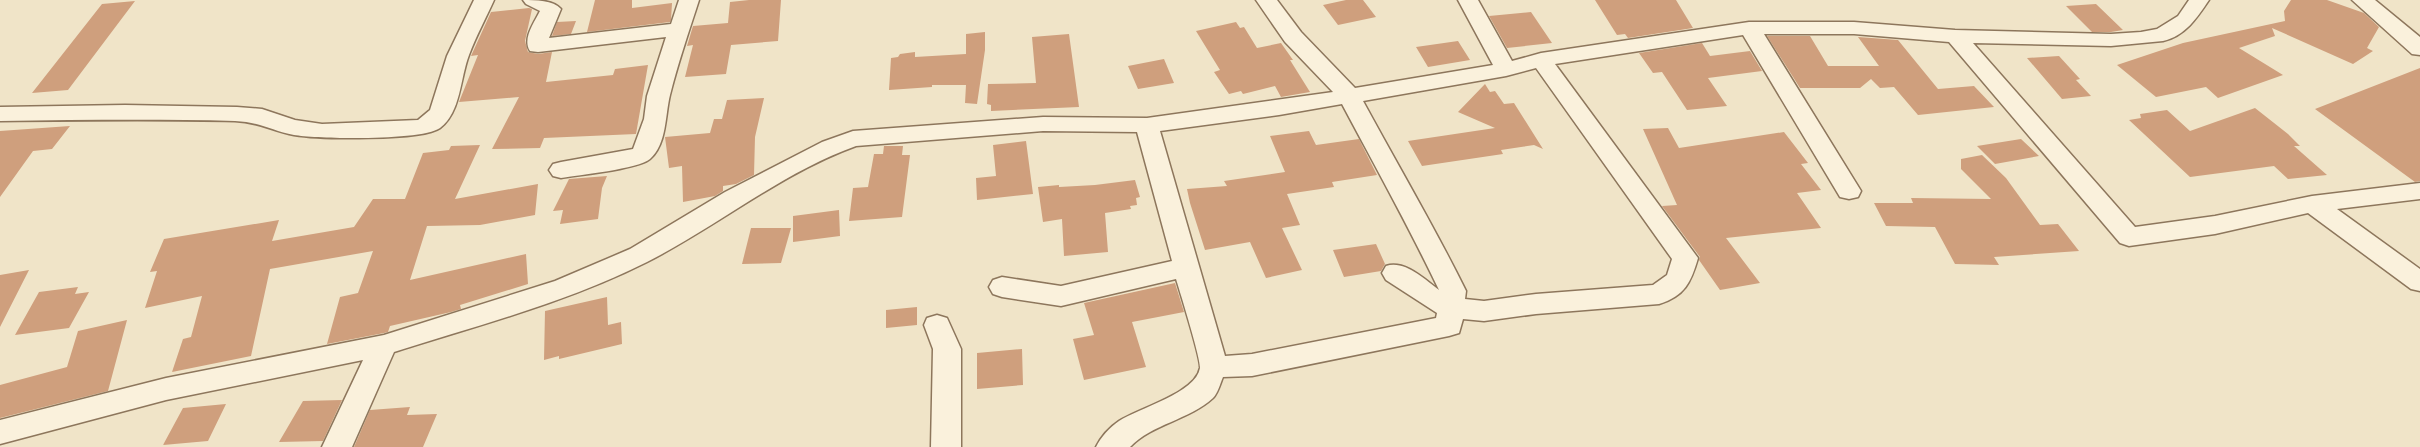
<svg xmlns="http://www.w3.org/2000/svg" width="2420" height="447" viewBox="0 0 2420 447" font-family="'Libre Baskerville',serif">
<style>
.building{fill:#cf9f7d}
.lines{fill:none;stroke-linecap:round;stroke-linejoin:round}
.minor-casing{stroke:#8d765c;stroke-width:3}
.minor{fill:#faf1dc;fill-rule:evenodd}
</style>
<rect width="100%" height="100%" fill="#f0e4c8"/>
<path class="building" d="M595,0H632V8L672,3L671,20L670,22L587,32Z
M749,0H781L778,41L731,45L726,74L685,77L693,45L687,46L693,26L728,23L730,2Z
M1346,0H1363L1376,17L1338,25L1323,5Z
M1595,0H1676L1693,28L1628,38L1625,34L1617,35Z
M2291,0H2327L2364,13L2379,27L2367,48L2373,51L2353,64L2272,28L2275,36L2239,48L2283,75L2218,98L2206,87L2156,97L2117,65L2183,43L2285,21L2284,11Z
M135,1L68,90L32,93L102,4Z
M2096,4L2123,30L2111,32H2092L2066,6Z
M529,8L532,9L525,41L528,52L538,54L552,52L546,82L613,75L615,69L648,65L636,134L544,138L540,148L492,149L519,97L459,102L478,55L471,56L491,12Z
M1531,12L1552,43L1507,48L1489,16Z
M576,21L571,34L552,36L557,22Z
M1236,22L1240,28L1244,27L1257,48L1281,43L1293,60H1290L1310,92L1281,97L1275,86L1243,94L1241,91L1229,94L1214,72L1220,70L1196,31Z
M985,32V50L977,104L965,103L966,85H932V87L889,90L891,58L898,57L900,54L915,52V57L966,54V34Z
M1069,34L1079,107L991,111V105L987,104L988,84L1036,83L1032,37Z
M1767,36H1810L1828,66H1879L1858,37L1898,40L1938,89L1974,86L1994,107L1918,115L1894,87L1880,88L1871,79L1860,88H1800Z
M1458,41L1470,60L1428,67L1416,47Z
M1702,43L1710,56L1750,51L1762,71L1708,78L1727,106L1687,110L1662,72L1653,73L1639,53Z
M2059,56L2080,79L2076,80L2091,96L2062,99L2027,58Z
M1164,59L1174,83L1138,89L1128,66Z
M2420,68V181L2415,182L2315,109Z
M1485,84L1490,92L1495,91L1504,104L1514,103L1543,149L1534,145L1501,150L1503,154L1422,166L1408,141L1495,128L1458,112Z
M764,98L755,137L754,175L736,184L723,186V191L715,196L683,202L682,166L669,168L665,137L710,133L714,119H722L727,100Z
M2255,108L2288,134L2300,146H2294L2327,175L2288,179L2274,166L2190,177L2129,120L2141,118L2140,114L2167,110L2190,131Z
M70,126L52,149L33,151L0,197V131Z
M1668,128L1679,148L1784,132L1808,163L1801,164L1821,190L1797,193L1821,228L1726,238L1760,283L1720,290L1699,260L1700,257L1662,206L1677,205L1643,129Z
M1309,131L1316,145L1359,139L1377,175L1332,182L1334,187L1287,194L1300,225L1282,228L1302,270L1266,278L1250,242L1205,250L1190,203L1187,189L1227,186L1224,181L1285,172L1270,136Z
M2021,139L2039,156L1995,164L1977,146Z
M1026,141L1033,194L977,200L976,178L996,176L993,145Z
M480,145L455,199L538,184L535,215L480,225L427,226L410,280L526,254L528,284L460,305L461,309L451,312L390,326L388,332L384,333L327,344L340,297L358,293L373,251L270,269L251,356L172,372L183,339L191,337L202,296L145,308L157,271L150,272L164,239L279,220L272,241L354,227L373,199H405L423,153L449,150L451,146Z
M884,146H903L902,155H910L902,217L849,221L853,188L868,187L874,154H883Z
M1982,155L2006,178L2040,225L2058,224L2079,251L1994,257L1999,265L1955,264L1935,227L1886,226L1874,203H1913L1911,198L1991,199L1961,169V159Z
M607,176L602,188L598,219L560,224L563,210L553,211L569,179Z
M1135,180L1140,197L1136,198L1137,205L1130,206L1131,209L1105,213L1108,252L1064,256L1062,219L1043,222L1038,187L1059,185V187L1095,185Z
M839,210L840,236L793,242V216Z
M751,228H791L781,263L742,264Z
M1376,244L1385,264L1381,271L1344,277L1333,250Z
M29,270L0,327V275Z
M1175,283L1184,312L1132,322L1146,367L1084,380L1073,339L1094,335L1084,303Z
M78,287L75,294L89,292L69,328L15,335L39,292Z
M607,297L608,325L621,322L622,344L559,359V356L544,360L545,311Z
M917,307V325L886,328V310Z
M127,320L108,391L0,418V385L67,367L78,331Z
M1022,349L1023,385L977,389V353Z
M342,400L323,441L279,442L303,401Z
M226,404L208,441L163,445L183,408Z
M410,407L407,415L437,414L423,447H354L370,410Z"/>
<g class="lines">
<g class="minor-casing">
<path id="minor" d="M474,0H494C486,18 476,36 469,55C460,78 461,112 440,128C422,141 318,139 294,135C272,131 260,122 235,121C157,119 78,120 0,121V107L125,105L237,107L262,109L295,120L322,124L418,120L430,110L447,56Z
M523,0C536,0 553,0 561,9L549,38L671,24L679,0H699C689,31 678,63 670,95C665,115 667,144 650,159C639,169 578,175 561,178L553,176L549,170L553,164L561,162L633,149L644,119L647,96L666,37L538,52L530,51C522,39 534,23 540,11L526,4Z
M1256,0H1277L1301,32L1355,88L1493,65L1458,0H1478L1512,61L1541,53L1749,22H1854L1955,30L2111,34L2141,32L2157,29L2178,16L2189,0H2209C2197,18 2185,36 2163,41L2111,46L1973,43L2135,227L2215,216L2312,196L2420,183V199L2337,209L2420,269V291L2411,289L2308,213L2215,234L2129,246L2120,243L1949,42L1854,34H1764L1861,191L1858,197L1849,199L1840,197L1743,35L1555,64L1698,258C1691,282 1685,296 1659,304L1536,314L1484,321L1463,319L1459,333L1449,336L1252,376L1223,377C1220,384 1218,393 1213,398C1189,420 1152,424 1130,447H1096C1101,437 1110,427 1119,421C1139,408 1196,393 1200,368C1201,359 1180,292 1176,279L1061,306L1002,297L993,294L989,287L993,280L1002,277L1061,286L1172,261L1137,132L1043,131L856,146C781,173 718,226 647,262C568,302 479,325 394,352L352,447H322L363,360L166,400L0,444V420L166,378L384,335L555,281L630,249L725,192L822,142L853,131L1043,117L1147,118L1333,92L1285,42ZM1536,68L1672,259L1667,275L1653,285L1536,294L1484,301L1465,299L1466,291C1434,226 1397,164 1363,101L1506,76ZM1342,104C1375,166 1409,227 1439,290C1424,279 1405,260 1386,266L1382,273L1386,280L1437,313L1436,318L1252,354L1225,356L1160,131L1279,115Z
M2352,0H2375L2420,37V55L2412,54Z
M937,315L947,318L961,349V447H931L933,349L924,325L927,318Z"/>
</g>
<use href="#minor" class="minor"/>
</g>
</svg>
